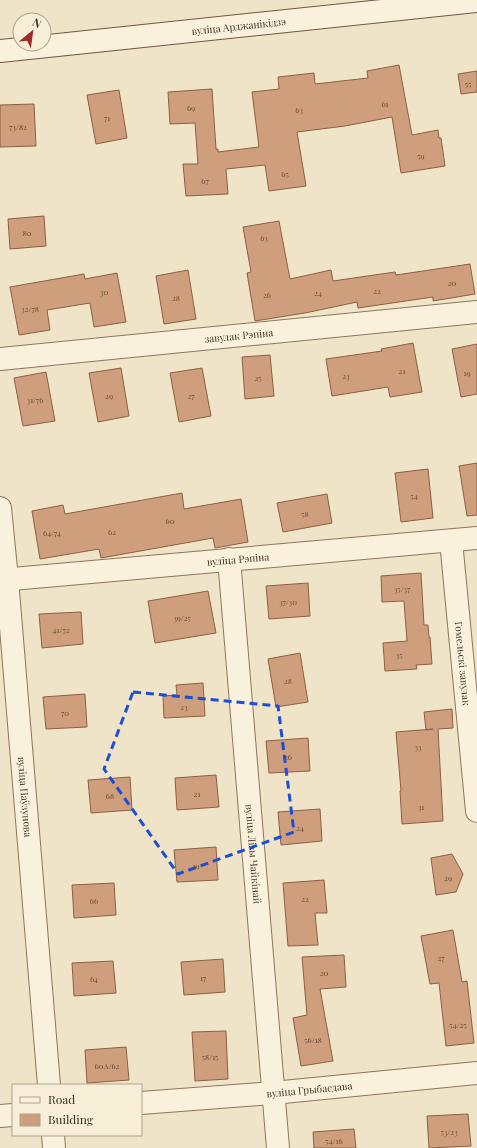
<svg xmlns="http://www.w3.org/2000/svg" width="477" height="1148" viewBox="0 0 477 1148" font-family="'Playfair Display',serif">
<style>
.building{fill:#cf9f7d;stroke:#8d5f41}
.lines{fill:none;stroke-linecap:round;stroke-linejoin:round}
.minor-casing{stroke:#8d765c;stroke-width:24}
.secondary-casing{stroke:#6f573f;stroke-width:24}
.minor{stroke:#faf1dc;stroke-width:22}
.secondary{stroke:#faf1dc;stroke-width:22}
.marked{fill:none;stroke:#1d4ed8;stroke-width:3;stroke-dasharray:8 5;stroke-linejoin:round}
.labels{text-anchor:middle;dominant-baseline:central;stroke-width:3;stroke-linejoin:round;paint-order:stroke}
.number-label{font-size:8px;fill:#624a37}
.street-label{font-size:10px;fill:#3d2e20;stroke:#f7eed8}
</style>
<rect width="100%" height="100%" fill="#f0e4c8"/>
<path class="building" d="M399,65L412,135L438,130L439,138H441L445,166L401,173L392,117L345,126L297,132L306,186L269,191L265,165L226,169L228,194L186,196L183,164H198L195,123L170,124L168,92L212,89L216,149H218V152L259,147L252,92L279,89L278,77L314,73L315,84L368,78L367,71Z
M477,71V92L461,94L458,74Z
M119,90L127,138L96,144L87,95Z
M34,104L36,146L0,147V105Z
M44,216L46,246L10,249L8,219Z
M279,221L290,279L331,270L333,281L395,272L396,275L470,264L475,294L433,301V297L358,308L357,302L305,313L255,321L247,273L251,272L243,227Z
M188,270L196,319L164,324L156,276Z
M117,273L126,322L94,327L90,303L47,310L50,330L19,335L10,287L84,274L85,279Z
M413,343L422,392L390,397L388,387L332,396L326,359L382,351L381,349Z
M477,344V394L461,397L452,349Z
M270,355L274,396L245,399L242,357Z
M121,368L129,416L98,422L89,373Z
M202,368L211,416L179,422L170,373Z
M46,372L55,421L23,426L14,378Z
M477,463V515L467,516L459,466Z
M428,469L433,518L401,522L395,473Z
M182,493L184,509L241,499L248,542L215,548L213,538L101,558L99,549L40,559L32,511L63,505L65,514Z
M327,494L332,523L283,532L277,503Z
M421,573L424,625H428L429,637H430L432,664L416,665L417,669L385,671L383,643L407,641L404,601L382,602L381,576Z
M308,583L310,616L269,619L266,586Z
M208,591L216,633L155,643L148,601Z
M81,612L83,644L42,648L39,614Z
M300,653L308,702L276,707L268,659Z
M203,683L205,716L164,718L163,696L177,695L176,685Z
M85,694L87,727L46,729L43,697Z
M452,709L453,728L438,729L443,821L402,824L400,791H401L396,732L433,729L426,730L424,712Z
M308,738L310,771L269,773L266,741Z
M216,775L219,807L177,810L175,778Z
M130,777L132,810L91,813L88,780Z
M320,809L322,841L281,845L278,812Z
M216,847L218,880L177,882L174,850Z
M452,854L463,874L456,892L436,895L431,858Z
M324,880L327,913H315L318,945L288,946L283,883Z
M114,883L116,915L74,918L72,885Z
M453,930L462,982L467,981L474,1043L446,1046L439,983L430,984L421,936Z
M344,955L346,987L320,989L333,1061L301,1066L293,1018L307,1015L302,957Z
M223,959L225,992L184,995L181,962Z
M113,961L116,993L74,996L72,963Z
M226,1031L228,1079L195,1081L192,1032Z
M126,1047L129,1080L87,1083L85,1050Z
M468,1114L471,1146L429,1148L427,1116Z
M354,1129L356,1148H314L313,1132Z"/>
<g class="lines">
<g class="minor-casing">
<g id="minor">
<path id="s1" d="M0,359L477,312"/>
<path id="s2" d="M0,508L7,579L49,1085"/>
<path id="s3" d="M451,541L477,811"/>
<path id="s4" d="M229,559L278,1148"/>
<path id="s5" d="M0,580L477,538"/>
<path id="s6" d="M141,1103L273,1093L477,1073"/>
<path d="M0,1116L13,1115"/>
<path d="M53,1135L54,1148"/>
</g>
</g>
<g class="secondary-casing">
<g id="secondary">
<path id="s7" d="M0,51L477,1"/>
</g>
</g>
<use href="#minor" class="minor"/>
<use href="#secondary" class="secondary"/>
</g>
<path class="marked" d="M133,692L278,706L294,832L178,874L104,769Z"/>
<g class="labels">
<g class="number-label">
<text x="468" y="83">55</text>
<text x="385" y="103">61</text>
<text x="191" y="107">69</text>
<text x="299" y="109">63</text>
<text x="107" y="117">71</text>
<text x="18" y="126">73/82</text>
<text x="421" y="155">59</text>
<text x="285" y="173">65</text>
<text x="205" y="180">67</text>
<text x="27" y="232">80</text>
<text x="264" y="237">63</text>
<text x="452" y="282">20</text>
<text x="377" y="290">22</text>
<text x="104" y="291">30</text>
<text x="318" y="292">24</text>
<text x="267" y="294">26</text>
<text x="176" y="297">28</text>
<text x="30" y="308">32/78</text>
<text x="402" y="370">21</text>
<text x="467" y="372">19</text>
<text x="346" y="375">23</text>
<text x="258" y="377">25</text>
<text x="109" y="395">29</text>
<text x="191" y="395">27</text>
<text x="35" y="399">31/76</text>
<text x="414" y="495">54</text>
<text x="305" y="513">58</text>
<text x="170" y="520">60</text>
<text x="112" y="531">62</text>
<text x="52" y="532">64/74</text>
<text x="402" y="588">35/37</text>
<text x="288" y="601">37/30</text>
<text x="182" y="617">39/25</text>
<text x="61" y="629">41/72</text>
<text x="399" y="654">35</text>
<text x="288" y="680">28</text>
<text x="184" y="706">23</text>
<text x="65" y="712">70</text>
<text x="418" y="746">33</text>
<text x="288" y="756">26</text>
<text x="197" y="793">21</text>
<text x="110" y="795">68</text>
<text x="421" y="806">31</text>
<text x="300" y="827">24</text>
<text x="196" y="865">19</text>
<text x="448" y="877">29</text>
<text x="305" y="898">22</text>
<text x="94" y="900">66</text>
<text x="441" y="957">27</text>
<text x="324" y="972">20</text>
<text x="203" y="977">17</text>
<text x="94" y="978">64</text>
<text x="458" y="1024">54/25</text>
<text x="313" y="1039">56/18</text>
<text x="210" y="1056">58/15</text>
<text x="107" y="1065">60А/62</text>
<text x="449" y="1131">53/23</text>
<text x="334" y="1140">54/16</text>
</g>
<g class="street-label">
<text stroke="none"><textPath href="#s7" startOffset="240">вуліца Арджанікідзэ</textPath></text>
<text stroke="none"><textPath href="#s1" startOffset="240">завулак Рэпіна</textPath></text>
<text stroke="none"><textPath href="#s5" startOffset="239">вуліца Рэпіна</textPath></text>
<text stroke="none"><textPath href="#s3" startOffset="123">Гомельскі завулак</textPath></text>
<text stroke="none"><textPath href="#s2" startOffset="290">вуліца Паўзунова</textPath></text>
<text stroke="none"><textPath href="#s4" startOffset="296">вуліца Лізы Чайкінай</textPath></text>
<text stroke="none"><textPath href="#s6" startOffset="169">вуліца Грыбаедава</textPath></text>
</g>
</g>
<rect x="12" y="1084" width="130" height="52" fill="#f7eed8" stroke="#ada18e"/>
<rect x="20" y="1097" width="20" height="6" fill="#faf1dc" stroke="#ada18e"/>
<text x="48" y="1104" font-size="12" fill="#3d2e20">Road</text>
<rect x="20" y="1114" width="20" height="12" fill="#cf9f7d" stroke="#ada18e"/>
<text x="48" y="1124" font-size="12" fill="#3d2e20">Building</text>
<g transform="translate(32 32) rotate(29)"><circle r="19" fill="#f7eed8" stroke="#ada18e"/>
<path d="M0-3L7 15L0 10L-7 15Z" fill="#9e2a2b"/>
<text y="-6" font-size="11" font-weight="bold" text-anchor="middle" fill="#3d2e20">N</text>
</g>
</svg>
